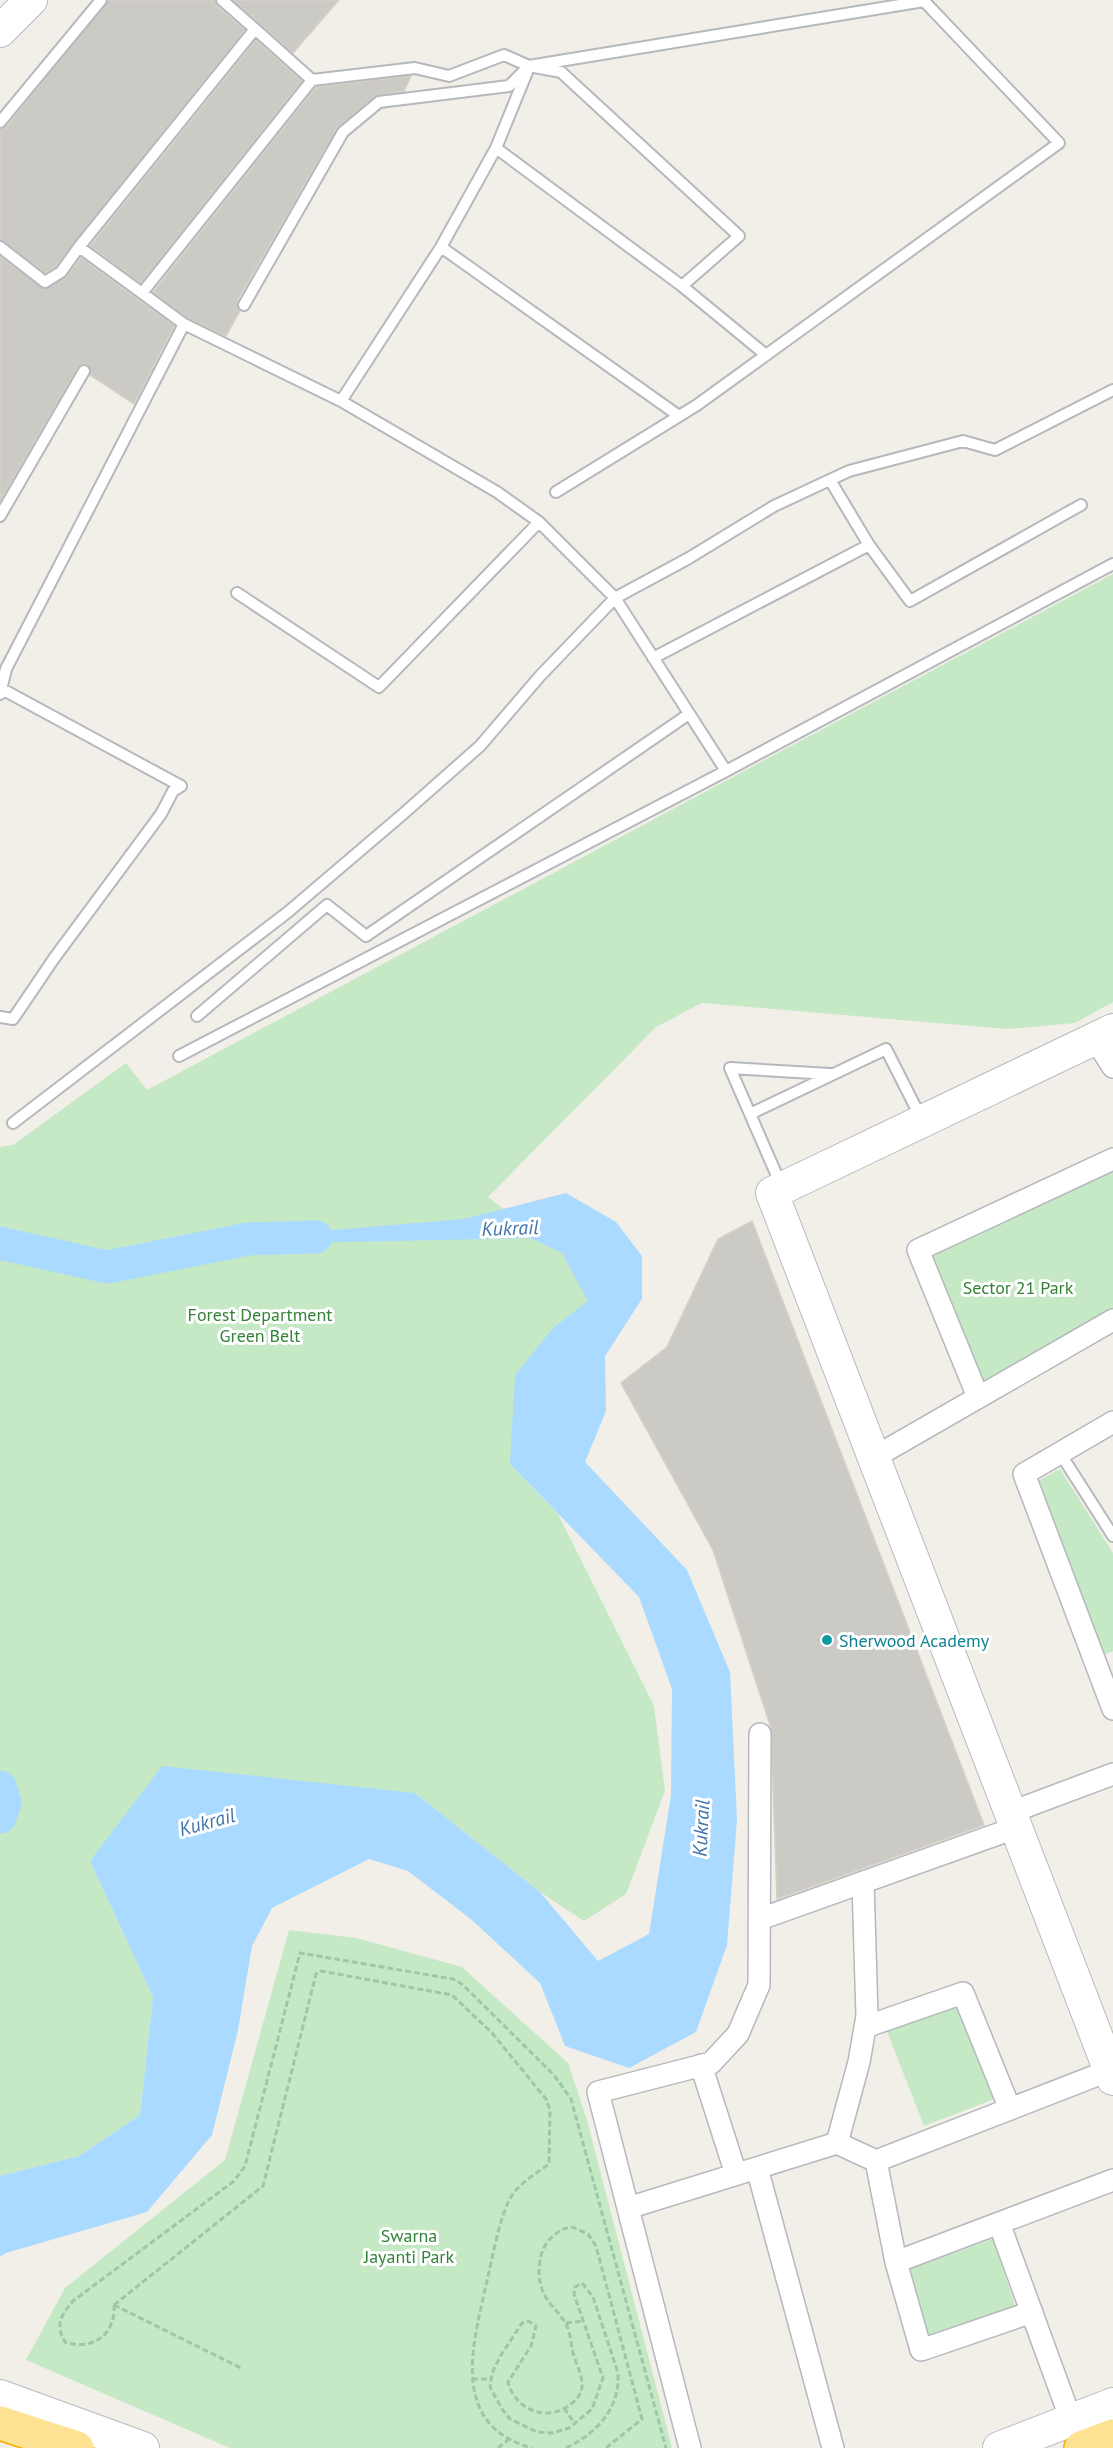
<svg xmlns="http://www.w3.org/2000/svg" width="1113" height="2448" viewBox="0 0 1113 2448" font-family="'PT Sans',sans-serif">
<style>
.green{fill:#c5e8c5}
.water{fill:#aadaff}
.lines{fill:none;stroke-linecap:round;stroke-linejoin:round}
.river{stroke:#aadaff;stroke-width:33}
.building{fill:#cccac5;stroke:#d6d1c6;stroke-width:1.5}
.lane-casing{stroke:#b5b8bc;stroke-width:14}
.street-casing{stroke:#b5b8bc;stroke-width:24}
.secondary-casing{stroke:#b6babf;stroke-width:34}
.highway-casing{stroke:#f9ab00;stroke-width:36}
.path{stroke:#9cc7a9;stroke-width:3;stroke-dasharray:6 3;stroke-linecap:butt}
.lane{stroke:#fff;stroke-width:10}
.street{stroke:#fff;stroke-width:21}
.secondary{stroke:#fff;stroke-width:32}
.highway{stroke:#fde293;stroke-width:33}
.culture-dot{fill:#0f9aa8;stroke:#fff;stroke-width:2}
.labels{text-anchor:middle;dominant-baseline:central;stroke-width:6;stroke-linejoin:round;paint-order:stroke}
.park-label{font-size:18px;fill:#348238;stroke:#fff}
.culture-label{font-size:18px;fill:#0d838f;stroke:#fff;text-anchor:start}
.water-label{font-size:20px;font-style:italic;fill:#4174aa;stroke:#fff}
</style>
<rect width="100%" height="100%" fill="#f1efe8"/>
<path class="green" d="M1113,574V1002L1075,1023L1008,1029L702,1003L656,1027L488,1197L562,1253L589,1301L554,1327L510,1464L558,1514L654,1706L665,1791L626,1894L584,1921L540,1892L415,1793L90,1861L153,1997L140,2115L79,2156L0,2176V1147L13,1145L126,1063L147,1090Z
M1113,1171V1308L984,1382L932,1256Z
M1060,1469L1113,1553V1651L1103,1655L1036,1482Z
M289,1930L356,1938L462,1967L568,2063L587,2120L672,2448H230L26,2360L65,2288L225,2160Z
M959,2000L997,2098L924,2126L886,2029Z
M993,2239L1016,2308L930,2339L910,2269Z"/>
<path class="water" d="M566,1193L616,1222L642,1256V1299L605,1356L606,1411L585,1462L687,1570L730,1672L737,1820L727,1945L696,2032L629,2068L565,2046L540,1983L472,1920L408,1871L369,1859L272,1908L252,1946L238,2030L212,2135L147,2212L6,2253L0,2257V2176L79,2156L140,2115L153,1997L90,1861L162,1766L415,1793L540,1892L598,1961L649,1934L671,1795L672,1689L639,1597L510,1464L515,1375L554,1327L588,1301L562,1253L530,1238L297,1243L271,1239L298,1233L463,1219Z"/>
<g class="lines">
<path class="river" d="M0,1243L107,1267L248,1239L316,1237
M0,1787L5,1803L0,1817"/>
</g>
<path class="building" d="M108,0H215L217,6L245,30L56,266L45,273L0,240V129L6,127Z
M233,0H339L293,53Z
M256,40L302,81L141,283L90,246Z
M411,76L404,91L375,96L337,128L237,301L240,311L226,336L188,318L153,292L316,87Z
M0,256L45,289L65,278L81,258L174,326L134,404L90,375L88,365L83,364L78,367L0,501Z
M752,1221L984,1825L777,1899L771,1728L713,1550L621,1383L667,1347L718,1239Z"/>
<g class="lines">
<g class="lane-casing">
<path id="lane" d="M222,0L255,29
M312,80L415,68L449,76L504,55L529,66
M0,122L101,0
M496,148L527,72
M0,247L45,282L61,272L79,247L255,29L312,80L142,293L79,247
M441,247L496,148L682,286
M244,305L343,132L379,102L509,86L529,66
M184,324L341,401L497,492L539,522L615,598L726,771
M341,401L441,247L679,416
M556,492L697,405L1059,143L924,1L529,66L561,72L739,236L682,286L766,355
M0,516L84,371
M869,545L910,601L1081,505
M237,593L379,687L539,522
M653,658L869,545L830,480
M0,688L181,786L173,791L161,814L55,957L13,1019L0,1017
M0,694L6,669L184,324L142,293
M197,1016L327,905L366,936L689,714
M179,1056L726,771L1113,564
M750,1114L886,1049L921,1118
M13,1123L288,912L403,814L480,746L540,676L615,598L689,558L774,506L849,471L963,441L995,450L1113,390
M781,1185L730,1068L830,1074
M1060,1453L1113,1536"/>
</g>
<g class="street-casing">
<path id="street" d="M1095,1039L1113,1067
M978,1397L918,1250L1113,1159
M1113,1422L1024,1474L1113,1709
M873,1458L1113,1320
M1009,1813L1113,1774
M760,1919L1015,1828
M865,2027L963,1993L1010,2109
M701,2065L736,2174
M837,2143L859,2062L867,2016L863,1882
M876,2161L896,2262L921,2350L1032,2312
M757,2168L833,2448
M628,2208L837,2143L876,2161L1113,2069
M999,2223L1071,2420
M896,2262L1113,2180
M690,2448L598,2092L711,2063L738,2034L759,1985L760,1734"/>
</g>
<g class="secondary-casing">
<path id="secondary" d="M0,31L31,0
M1113,1030L772,1193L1113,2079
M0,2396L143,2448
M999,2448L1113,2404"/>
</g>
<g class="highway-casing">
<path id="highway" d="M0,2423L77,2448
M1081,2448L1113,2436"/>
</g>
<path class="path" d="M114,2305C116,2335 92,2351 65,2342C55,2325 61,2315 73,2301L234,2181L245,2166L300,1953L453,1979L462,1984L554,2075L571,2099L666,2448
M114,2305L263,2186L316,1974L321,1971L452,1995L492,2033L546,2099L550,2110L549,2164C537,2173 518,2184 511,2197C500,2215 492,2259 487,2281C473,2344 448,2425 532,2448
M114,2305L243,2369
M566,2323L583,2321
M472,2379H491
M564,2408L575,2424
M498,2448L508,2440
M566,2448C597,2433 620,2409 618,2373L593,2297L582,2283L575,2287L574,2294L603,2378L592,2409L569,2428L552,2433L537,2432L510,2419L502,2409L490,2387L492,2373L501,2355L522,2323L528,2321L536,2326L531,2346L508,2382C514,2407 542,2421 565,2408C593,2391 580,2376 573,2353C571,2343 570,2330 565,2322C559,2313 550,2305 545,2296C536,2280 537,2254 549,2240C556,2233 562,2228 572,2227L588,2234L596,2246L642,2419L606,2448"/>
<use href="#lane" class="lane"/>
<use href="#street" class="street"/>
<use href="#secondary" class="secondary"/>
<use href="#highway" class="highway"/>
</g>
<circle class="culture-dot" cx="827" cy="1640" r="6"/>
<g class="labels">
<g class="park-label">
<text x="1018" y="1287">Sector 21 Park</text>
<text x="260" y="1314">Forest Department<tspan x="260" dy="21">Green Belt</tspan></text>
<text x="409" y="2235">Swarna<tspan x="409" dy="21">Jayanti Park</tspan></text>
</g>
<g class="culture-label">
<text x="839" y="1640">Sherwood Academy</text>
</g>
<g class="water-label">
<text transform="translate(510 1228) rotate(-2)">Kukrail</text>
<text transform="translate(207 1822) rotate(-15)">Kukrail</text>
<text transform="translate(701 1828) rotate(-87)">Kukrail</text>
</g>
</g>
</svg>
